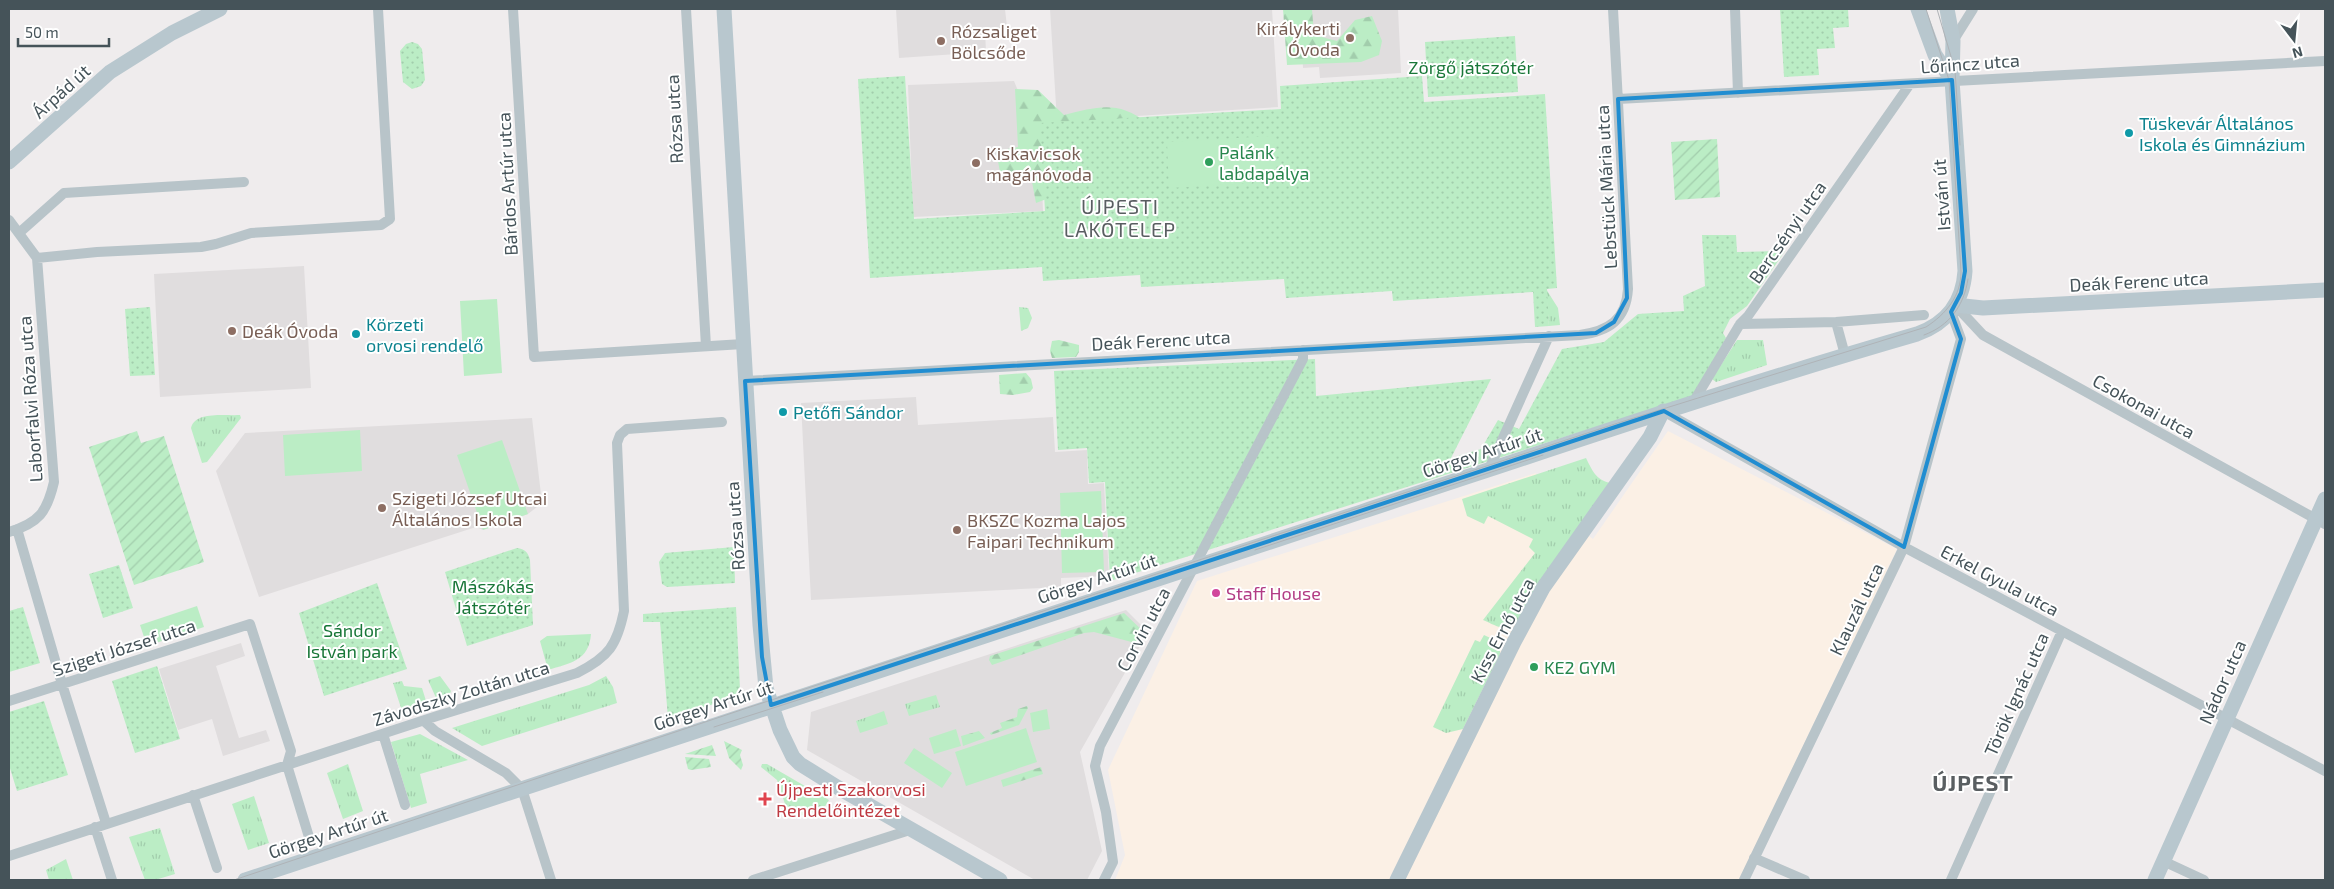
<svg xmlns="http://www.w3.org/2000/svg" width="2334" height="889" viewBox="0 0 2334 889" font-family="'Exo 2',sans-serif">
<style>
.commercial{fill:#fbf0e5}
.education{fill:#e0ddde}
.grass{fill:url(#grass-tufts)}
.forest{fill:url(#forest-firs)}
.park{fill:url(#park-dots)}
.garden{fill:url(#garden-furrows)}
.pitch{fill:#bbedc5}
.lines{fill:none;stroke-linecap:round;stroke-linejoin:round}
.street{stroke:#b8c4c9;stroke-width:10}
.secondary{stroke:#b8c7ce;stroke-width:15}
.tram{stroke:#afb3b7;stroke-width:1}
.marked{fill:none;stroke:#208dd1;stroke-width:4;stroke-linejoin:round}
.education-dot{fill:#8d6e63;stroke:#fff;stroke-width:2}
.culture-dot{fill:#0f9aa8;stroke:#fff;stroke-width:2}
.leisure-dot{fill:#2e9e5b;stroke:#fff;stroke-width:2}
.hotel-dot{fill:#d1479c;stroke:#fff;stroke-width:2}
.health-dot{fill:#e0444e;stroke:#fff;stroke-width:2}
.labels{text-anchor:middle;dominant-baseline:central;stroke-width:4;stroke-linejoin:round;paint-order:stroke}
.education-label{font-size:18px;fill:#785e54;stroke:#fff;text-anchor:start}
.street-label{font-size:18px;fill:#455359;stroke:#fff}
.park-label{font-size:18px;fill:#197738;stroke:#fff}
.culture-label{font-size:18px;fill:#0d838f;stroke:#fff;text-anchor:start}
.leisure-label{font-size:18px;fill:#27864d;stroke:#fff;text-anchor:start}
.hotel-label{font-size:18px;fill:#b23c85;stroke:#fff;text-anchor:start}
.health-label{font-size:18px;fill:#be3a42;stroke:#fff;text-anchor:start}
.quarter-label{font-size:20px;letter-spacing:1px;fill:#595e61;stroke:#fff}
.district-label{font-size:22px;font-weight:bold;letter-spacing:1px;fill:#595e61;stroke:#fff}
</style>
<defs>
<pattern id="grass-tufts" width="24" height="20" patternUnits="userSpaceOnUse" patternTransform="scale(1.25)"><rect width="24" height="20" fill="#bbedc5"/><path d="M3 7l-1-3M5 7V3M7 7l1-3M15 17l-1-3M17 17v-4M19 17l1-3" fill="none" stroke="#a2cdac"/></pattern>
<pattern id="forest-firs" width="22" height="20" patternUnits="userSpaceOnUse" patternTransform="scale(1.25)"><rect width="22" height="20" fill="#bbedc5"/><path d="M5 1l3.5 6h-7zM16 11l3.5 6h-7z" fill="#a2cdac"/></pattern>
<pattern id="park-dots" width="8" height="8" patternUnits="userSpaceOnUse" patternTransform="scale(1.25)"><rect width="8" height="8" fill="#bbedc5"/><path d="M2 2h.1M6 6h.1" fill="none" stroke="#a2cdac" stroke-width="1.8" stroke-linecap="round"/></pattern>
<pattern id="garden-furrows" width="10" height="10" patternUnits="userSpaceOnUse" patternTransform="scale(1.25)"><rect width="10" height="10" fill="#bbedc5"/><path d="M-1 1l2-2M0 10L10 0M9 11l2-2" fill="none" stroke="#a2cdac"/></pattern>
</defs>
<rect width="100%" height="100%" fill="#efeced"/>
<path class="commercial" d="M1668,431L1897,549L1739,880H1115L1125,855L1108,770L1197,581L1536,473L1547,505L1593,539Z"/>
<path class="education" d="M896,9H1005L1007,27L985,30L986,52L899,58Z
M1050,9H1272L1278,107L1057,121Z
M1300,9H1398L1401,73L1320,78L1319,67L1303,68Z
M1014,81L1021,98L1039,116L1043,211L913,217L908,85Z
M304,266L311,388L160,397L154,274Z
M916,397L918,425L1053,417L1055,452L1087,450L1088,484L1104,483L1109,576L1061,578V587L811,600L801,403Z
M532,418L542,503L528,514L483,530L476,527L259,597L216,471L245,433Z
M1126,610L1148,632L1080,752L1102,851L1087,880H1035L807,750L811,712Z
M241,643L245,656L216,666L239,738L266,730L270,741L223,756L212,719L178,730L159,669Z"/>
<path class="grass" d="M1546,289L1558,308L1560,325L1549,326Z
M1019,307L1028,308L1032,318L1028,328L1021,331Z
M1737,340H1763L1767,365L1716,382L1712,379Z
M240,415L241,418L207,462L202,463L191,428C195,411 225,416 240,415Z
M1586,458C1592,470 1596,480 1610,483L1516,623C1505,633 1495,625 1483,620L1535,553L1529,547L1533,539L1488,516L1484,524L1467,516L1462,499Z
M591,634C589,661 570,663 548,670L540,641L547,636Z
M1484,635C1493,639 1501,642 1500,654L1463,729L1446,733L1433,727L1475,640L1480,642Z
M440,676L451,691L449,696L437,700L428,680Z
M606,676L613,687L617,703L482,746L452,728L589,685Z
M402,681L404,686L422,688L427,704L402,711L393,683Z
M936,695L940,707L909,716L905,704Z
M884,711L888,724L860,733L856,721Z
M420,734L468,760L420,774L427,803L411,808L391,742Z
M348,764L363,811L343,819L327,773Z
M762,764H767L829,800L824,808L790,819L777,780L761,767Z
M254,796L269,843L248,850L232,804Z
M160,828L175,874L155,880H145L129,837Z
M66,859L73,880H49L46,870Z"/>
<path class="forest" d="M1283,9H1312L1314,35L1337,41L1355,20L1372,16L1382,41L1379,55L1361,62L1287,65Z
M1015,89L1038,90L1064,115C1097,107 1118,100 1147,123L1057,195L1036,203L1031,177H1001L996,151L1018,147Z
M1059,340L1079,345V352L1076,357L1052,358L1050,351L1052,341Z
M1026,373L1031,379L1033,388L1030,392L1013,395L1000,394L999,375Z
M1124,613L1145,633L1139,644L1094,632L1084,633L992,665L989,660L990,656Z
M1027,706L1028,708L1019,725L991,735L990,733L1002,728L1000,723L1017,717L1018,709Z
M979,731L985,738L963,746L961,736Z
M1041,767L1043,774L1003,787L1001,780Z"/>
<path class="park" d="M1780,9H1848L1849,27L1833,28L1835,48L1817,49L1819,75L1784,77Z
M1515,36L1518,92L1428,97L1425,42Z
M412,42L418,44L422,49L425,80L421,86L412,89L403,82L400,51L406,44Z
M905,76L914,219L1045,211L1040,123L1281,109L1280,86L1422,76L1424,102L1545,94L1557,288L1547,289L1549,326L1535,327L1533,292L1393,301L1392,291L1286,298L1284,279L1141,287L1140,275L1043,281L1042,267L870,278L858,79Z
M1702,235H1736L1737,252L1785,251L1747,306L1730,319L1723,333L1726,338L1694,396L1110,581L1105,482L1089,483L1087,448L1058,450L1054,371L1315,359L1316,396L1491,379L1451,458L1481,449L1498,420L1519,429L1562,349L1604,342L1638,314L1684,311L1683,296L1705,286Z
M150,307L155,375L130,376L125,309Z
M734,547L735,583L667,587L662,584L659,562L665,553Z
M517,548C525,549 528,552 530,560L533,625L467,646L445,572Z
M119,565L133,608L103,618L89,574Z
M377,583L407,669L324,696L299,613Z
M23,607L40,663L9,672V611Z
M736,607L740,689L737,697L668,718L660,622H643V614Z
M157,666L180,739L135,753L112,681Z
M44,701L68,775L17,791L9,765V712Z"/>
<path class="garden" d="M1717,139L1720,197L1675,200L1671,142Z
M137,431L141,443L164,436L204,562L134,585L89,447Z
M724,741L742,750L740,755L743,765L741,770L729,758Z
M712,745L716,756L685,754Z
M685,757L709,759L711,767L691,770L688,769Z"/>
<path class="pitch" d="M1274,136L1276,178L1252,179V183L1169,188L1167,142Z
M497,299L502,373L464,376L460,301Z
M360,430L362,471L285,476L283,435Z
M502,440L528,514L483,530L457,455Z
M1101,491L1104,572L1062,573L1060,493Z
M197,606L204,627L147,646L140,625Z
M1047,709L1050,729L1033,732L1030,713Z
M1026,728L1037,762L966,786L955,752Z
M956,729L961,746L934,754L929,738Z
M914,748L952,773L942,788L904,763Z"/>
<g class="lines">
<path class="street" d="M513,9L534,357L743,344
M686,9L706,346
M1735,9L1738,93
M1953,41L1973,9
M1618,99L2325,61
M9,220L37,258L54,482C47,512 39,523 9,532
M19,233L64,193L244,182
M37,258L97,252L201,247L216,244L251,233L381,225L390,219L378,9
M1955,305L1983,335L2325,524
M1836,322L1845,355
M1740,324L1836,322L1924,315
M745,381L1580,335C1609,331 1626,320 1628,289L1613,9
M1694,401L1740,324L1748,316L1910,84
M1663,411L1904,547L2325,771
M1489,469L1549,336
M17,529L62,684L106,823
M9,701L250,624L291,751L287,765L309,837
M424,721L435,731L506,773L522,789L551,880
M383,734L405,805
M193,795L217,868
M95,827L112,880
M9,856L437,716L577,673C609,657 617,645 624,611L617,443L620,435L627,429L722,422
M1754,858L1805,880
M2163,861L2204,880
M753,880L913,829
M1104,880L1113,862L1106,812L1095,766L1100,746L1303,359V350
M1744,880L1904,547L1961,339L1951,312
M1951,880L2062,631"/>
<path class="secondary" d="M724,9L760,625L766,688L780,730L793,757L800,764L837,787L1000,880
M1918,9L1935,55L1952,80
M9,162L110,72L172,33L220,9
M1955,305L1983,308L2325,290
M245,880C617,757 989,634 1361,512C1546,451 1730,388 1917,334C1946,324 1963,303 1965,271L1952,80L1953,41L1947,9
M1397,880L1514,642L1543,588L1650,437L1663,411
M2155,880L2325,499"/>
<path class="tram" d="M1937,9L1955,70L1960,145
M1924,335C1949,326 1964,306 1968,279
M1255,550L1543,455
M714,727L823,692
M234,880L747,708L1621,422L1926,327C1946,314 1961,296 1961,272L1949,80L1926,9"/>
</g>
<path class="marked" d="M1952,80L1965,271L1961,293L1951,312L1961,339L1904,547L1664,411L771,705L762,657L745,381L1596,333L1614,322L1627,298L1618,99Z"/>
<g class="education-dot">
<circle cx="1350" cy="38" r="5"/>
<circle cx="941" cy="41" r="5"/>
<circle cx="976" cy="163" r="5"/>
<circle cx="232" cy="331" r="5"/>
<circle cx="382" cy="508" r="5"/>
<circle cx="957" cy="530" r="5"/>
</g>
<g class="culture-dot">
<circle cx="2129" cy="133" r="5"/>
<circle cx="356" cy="334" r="5"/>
<circle cx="783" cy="412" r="5"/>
</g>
<g class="leisure-dot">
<circle cx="1209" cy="162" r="5"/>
<circle cx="1534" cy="667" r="5"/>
</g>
<circle class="hotel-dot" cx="1216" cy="593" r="5"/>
<path class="health-dot" d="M762.5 791.5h5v5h5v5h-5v5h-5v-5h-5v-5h5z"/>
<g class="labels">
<g class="education-label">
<text x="1340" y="28" text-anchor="end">Királykerti<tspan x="1340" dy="21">Óvoda</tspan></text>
<text x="951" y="31">Rózsaliget<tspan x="951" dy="21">Bölcsőde</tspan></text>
<text x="986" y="153">Kiskavicsok<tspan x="986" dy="21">magánóvoda</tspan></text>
<text x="242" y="331">Deák Óvoda</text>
<text x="392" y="498">Szigeti József Utcai<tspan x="392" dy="21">Általános Iskola</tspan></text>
<text x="967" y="520">BKSZC Kozma Lajos<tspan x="967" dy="21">Faipari Technikum</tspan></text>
</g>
<g class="street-label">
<text transform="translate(1970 63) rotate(-4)">Lőrincz utca</text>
<text transform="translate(61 91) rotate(-42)">Árpád út</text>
<text transform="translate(674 119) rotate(-93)">Rózsa utca</text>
<text transform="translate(507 184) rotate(-93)">Bárdos Artúr utca</text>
<text transform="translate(1606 187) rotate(-93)">Lebstück Mária utca</text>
<text transform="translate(1941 195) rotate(-94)">István út</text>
<text transform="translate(1787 232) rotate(-55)">Bercsényi utca</text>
<text transform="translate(2139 281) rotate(-3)">Deák Ferenc utca</text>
<text transform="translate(1161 340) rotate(-3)">Deák Ferenc utca</text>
<text transform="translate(30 399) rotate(-94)">Laborfalvi Róza utca</text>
<text transform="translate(2144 406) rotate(29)">Csokonai utca</text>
<text transform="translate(1482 452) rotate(-18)">Görgey Artúr út</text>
<text transform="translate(735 526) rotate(-94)">Rózsa utca</text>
<text transform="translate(1097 578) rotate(-18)">Görgey Artúr út</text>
<text transform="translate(2000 580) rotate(28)">Erkel Gyula utca</text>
<text transform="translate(1856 609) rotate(-64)">Klauzál utca</text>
<text transform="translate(1143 629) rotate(-62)">Corvin utca</text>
<text transform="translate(1502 630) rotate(-62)">Kiss Ernő utca</text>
<text transform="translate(124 647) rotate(-18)">Szigeti József utca</text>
<text transform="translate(2222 682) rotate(-66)">Nádor utca</text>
<text transform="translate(461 693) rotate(-17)">Závodszky Zoltán utca</text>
<text transform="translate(2016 694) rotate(-66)">Török Ignác utca</text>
<text transform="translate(713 705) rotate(-18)">Görgey Artúr út</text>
<text transform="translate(328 833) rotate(-18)">Görgey Artúr út</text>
</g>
<g class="park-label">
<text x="1471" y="67">Zörgő játszótér</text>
<text x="493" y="586">Mászókás<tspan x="493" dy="21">Játszótér</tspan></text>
<text x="352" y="630">Sándor<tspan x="352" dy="21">István park</tspan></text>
</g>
<g class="culture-label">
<text x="2139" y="123">Tüskevár Általános<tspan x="2139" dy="21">Iskola és Gimnázium</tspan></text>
<text x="366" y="324">Körzeti<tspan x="366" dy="21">orvosi rendelő</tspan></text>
<text x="793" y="412">Petőfi Sándor</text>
</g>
<g class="leisure-label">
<text x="1219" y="152">Palánk<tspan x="1219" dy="21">labdapálya</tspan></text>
<text x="1544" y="667">KE2 GYM</text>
</g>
<g class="hotel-label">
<text x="1226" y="593">Staff House</text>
</g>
<g class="health-label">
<text x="776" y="789">Újpesti Szakorvosi<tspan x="776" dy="21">Rendelőintézet</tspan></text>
</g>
<g class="quarter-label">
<text x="1120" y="206">ÚJPESTI<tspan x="1120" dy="23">LAKÓTELEP</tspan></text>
</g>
<g class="district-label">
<text x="1973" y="782">ÚJPEST</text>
</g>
</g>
<rect width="2334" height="889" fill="none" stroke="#455359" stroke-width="20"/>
<g transform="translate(2294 40) rotate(164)" stroke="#ffffff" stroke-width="4" paint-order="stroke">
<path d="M0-4L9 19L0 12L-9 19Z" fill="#455359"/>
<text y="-8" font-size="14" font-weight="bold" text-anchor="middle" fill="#455359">N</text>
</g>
<path d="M18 38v8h91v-8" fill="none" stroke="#455359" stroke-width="2.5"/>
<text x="25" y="38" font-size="15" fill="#455359" stroke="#ffffff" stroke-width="4" paint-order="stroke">50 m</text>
</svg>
